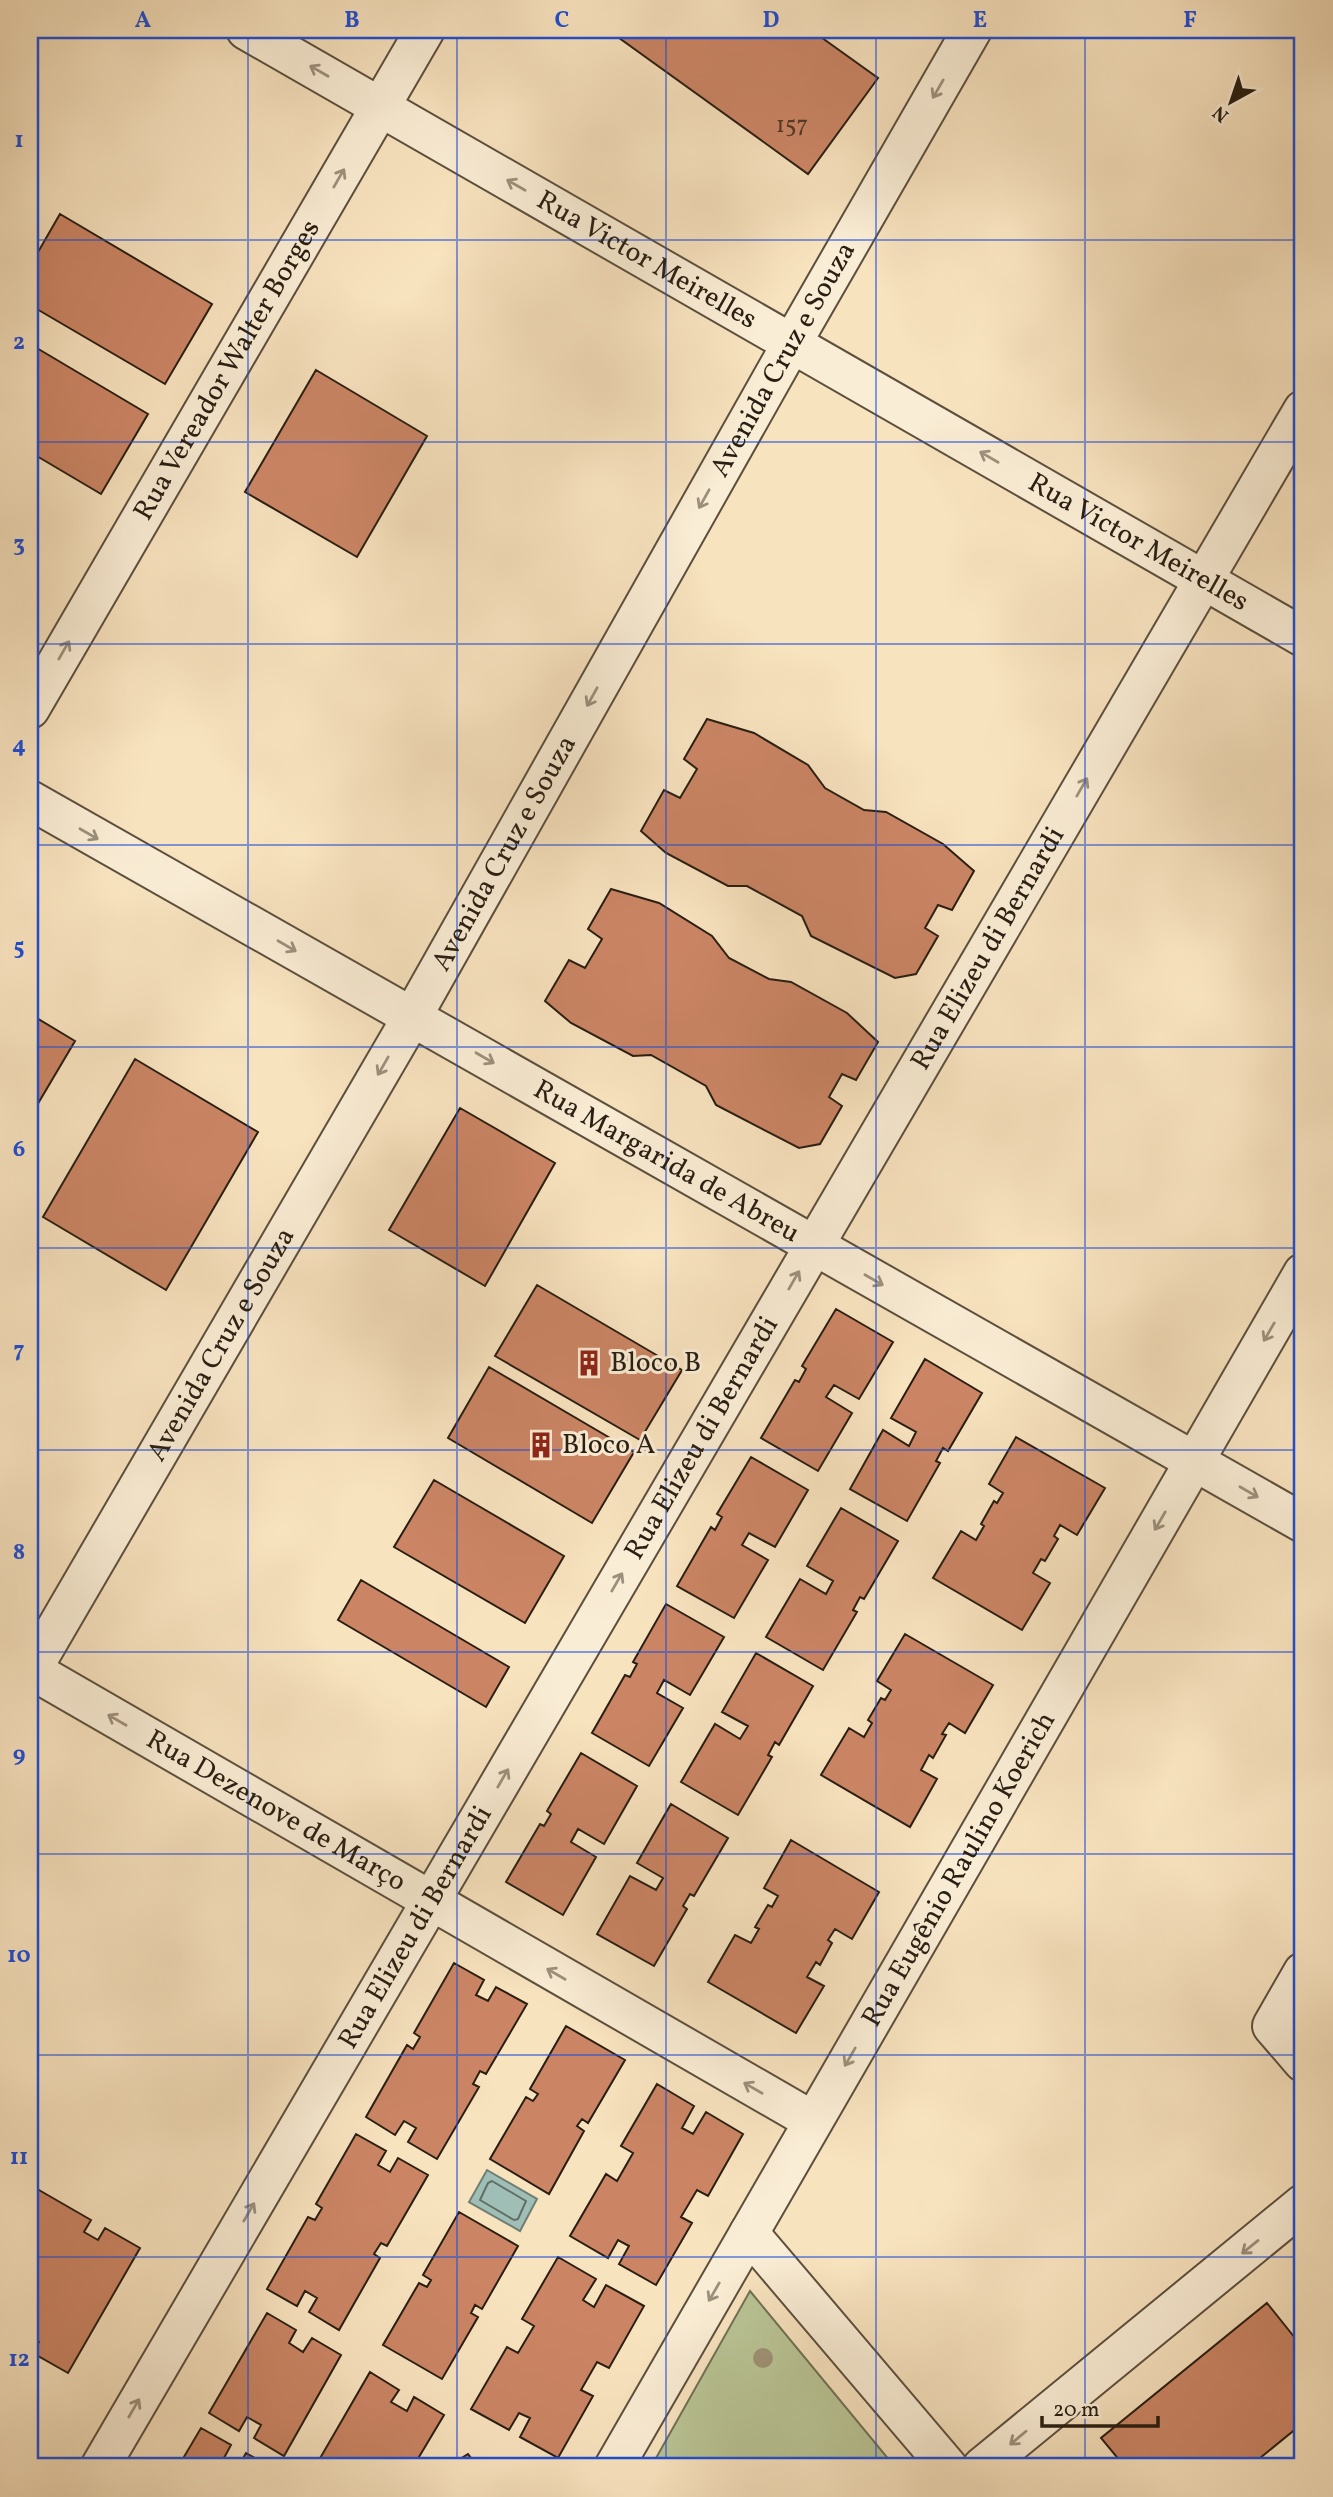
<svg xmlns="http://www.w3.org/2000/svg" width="1333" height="2497" viewBox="0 0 1333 2497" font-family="Vollkorn,serif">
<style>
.green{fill:#b9c495;stroke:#707154;stroke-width:2}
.water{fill:#9ebeb6;stroke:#6f7e74;stroke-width:2}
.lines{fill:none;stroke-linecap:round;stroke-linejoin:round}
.shore{stroke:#636e64;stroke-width:2}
.building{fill:#cb8565;stroke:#281e12;stroke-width:2}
.minor-casing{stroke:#5c4f3d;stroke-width:42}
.minor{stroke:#faedd5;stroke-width:38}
.tree{fill:#9e9275}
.oneway{stroke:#9c907d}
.grid{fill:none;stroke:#1d4ed8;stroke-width:2;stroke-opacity:0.55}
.labels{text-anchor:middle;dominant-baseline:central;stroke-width:6;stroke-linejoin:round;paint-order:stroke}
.number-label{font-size:24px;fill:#513827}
.street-label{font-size:28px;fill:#281e12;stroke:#faedd5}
.poi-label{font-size:28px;fill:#281e12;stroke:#faedd5;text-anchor:start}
.neatline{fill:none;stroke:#1d4ed8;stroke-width:2.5}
.grid-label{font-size:23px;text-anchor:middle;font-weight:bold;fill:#1d4ed8}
</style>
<rect width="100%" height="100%" fill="#f8e3bf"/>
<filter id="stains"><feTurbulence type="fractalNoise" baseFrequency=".00286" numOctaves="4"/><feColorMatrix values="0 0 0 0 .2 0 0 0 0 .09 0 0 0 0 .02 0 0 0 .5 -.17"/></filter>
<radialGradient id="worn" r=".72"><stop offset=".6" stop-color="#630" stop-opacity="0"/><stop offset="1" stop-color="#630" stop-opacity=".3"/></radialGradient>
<path class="green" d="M750,2291L895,2467H651Z"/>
<path class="water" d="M487,2170L537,2199L520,2231L469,2202Z"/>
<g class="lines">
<path class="shore" d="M492,2181L526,2201L518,2219L514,2220L480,2200L488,2183Z"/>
</g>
<path class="building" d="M608,30H811L878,78L808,174Z
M60,214L212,304L165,384L30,305V266Z
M30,344L148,414L101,494L30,452Z
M316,370L427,436L357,557L245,492Z
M707,719L754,733L808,765L825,788L864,810L886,812L943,844L974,871L952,910L938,905L925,928L938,936L916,974L895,978L811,936L802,916L747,886H728L666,853L641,831L664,790L680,798L697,769L684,759Z
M611,889L659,903L712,936L729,958L769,979L791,982L847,1013L878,1042L856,1080L842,1074L829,1097L842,1106L820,1144L799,1148L716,1105L706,1086L651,1055L633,1056L571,1023L545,1001L569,960L585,968L602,939L588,929Z
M30,1014L75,1041L30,1117Z
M135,1059L258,1132L166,1290L43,1217Z
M460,1108L555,1163L485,1286L389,1230Z
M537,1285L682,1370L640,1440L495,1356Z
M836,1309L893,1342L859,1399L834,1385L826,1397L852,1413L818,1471L761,1438L795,1380L799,1382L806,1369L802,1366Z
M925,1359L982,1393L948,1451L943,1448L936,1461L940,1463L907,1521L850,1489L883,1430L909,1446L916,1432L891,1418Z
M489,1367L634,1452L592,1523L448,1438Z
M1016,1437L1105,1488L1077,1535L1060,1525L1054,1536L1058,1539L1045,1561L1041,1559L1033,1573L1050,1583L1022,1630L933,1578L961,1531L976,1540L984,1526L981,1524L994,1501L997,1503L1003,1493L989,1484Z
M751,1457L808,1490L775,1547L749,1533L742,1545L768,1560L734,1618L677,1586L711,1527L715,1530L722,1517L717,1514Z
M434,1480L564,1556L525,1623L394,1547Z
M841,1508L898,1541L864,1599L860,1597L853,1610L857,1612L823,1670L766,1637L800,1579L826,1594L833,1581L807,1566Z
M361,1580L509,1667L486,1707L338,1620Z
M666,1604L724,1637L690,1695L664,1680L657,1693L683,1708L649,1766L592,1733L625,1675L630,1677L637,1664L633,1662Z
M905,1634L993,1685L965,1733L949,1723L942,1734L946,1735L933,1758L929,1755L921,1770L937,1779L910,1827L821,1775L849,1728L864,1737L872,1723L868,1720L881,1698L885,1700L891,1690L877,1681Z
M756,1653L813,1686L779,1745L775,1742L768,1755L772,1757L738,1815L681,1782L715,1724L740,1739L748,1726L722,1712Z
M581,1753L637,1786L604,1844L578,1829L571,1842L596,1857L563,1915L506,1882L540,1824L544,1826L551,1814L547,1811Z
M671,1804L728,1838L694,1896L690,1894L683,1906L687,1909L654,1966L597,1934L630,1876L656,1890L663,1878L637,1863Z
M791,1840L879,1892L852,1939L835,1929L828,1940L832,1943L820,1965L816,1962L807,1977L824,1986L796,2033L708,1982L735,1935L751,1943L759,1929L755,1927L768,1905L772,1907L778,1896L764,1888Z
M454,1963L484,1980L476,1995L488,2001L496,1987L527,2004L486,2074L480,2071L473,2084L479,2087L437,2159L408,2142L416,2128L404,2121L395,2135L366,2117L407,2045L413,2049L420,2037L414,2033Z
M566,2026L625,2060L588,2123L582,2119L577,2126L584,2131L549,2194L490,2159L526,2097L533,2101L538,2094L530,2089Z
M657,2084L694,2106L682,2128L693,2134L706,2112L743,2134L708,2196L697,2190L681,2217L692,2223L656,2285L619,2264L629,2246L618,2240L608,2258L570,2236L606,2174L617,2181L633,2153L621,2146Z
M356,2134L386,2151L378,2165L390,2172L398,2158L428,2175L387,2246L381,2243L374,2254L380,2258L339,2330L309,2312L317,2298L305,2291L297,2306L267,2289L308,2217L315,2220L322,2208L316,2204Z
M32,2186L91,2220L84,2232L98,2240L105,2228L140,2248L68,2373L33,2353L39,2342L30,2337V2190Z
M459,2212L518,2246L482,2309L475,2305L471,2313L478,2317L442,2379L383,2345L419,2283L427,2287L431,2280L423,2275Z
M558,2257L596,2279L583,2300L594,2307L606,2285L644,2306L609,2368L597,2362L581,2390L593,2396L558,2458L520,2437L530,2418L519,2413L509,2430L471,2409L507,2347L518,2353L534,2326L522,2319Z
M1267,2303L1303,2348V2423L1249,2467H1125L1101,2438Z
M267,2313L296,2330L289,2343L303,2352L312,2338L341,2355L284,2456L254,2438L261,2425L247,2417L239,2431L209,2413Z
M370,2372L399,2390L391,2402L407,2411L414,2397L444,2415L413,2467H315Z
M201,2428L231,2445L224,2458L238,2467L246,2453L271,2467H178Z
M468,2454L478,2467H450L460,2459Z"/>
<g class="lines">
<g class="minor-casing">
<g id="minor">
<path id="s1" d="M246,30L1303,637"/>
<path id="s2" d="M30,709L425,30"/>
<path id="s3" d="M30,800L1303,1523"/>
<path id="s4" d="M30,1669L813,2121"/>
<path id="s5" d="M30,1673L412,1017L792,343L972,30"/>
<path d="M1303,1972L1272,2026L1303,2062"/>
<path d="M749,2233L948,2467"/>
<path id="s6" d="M100,2467L1303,410"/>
<path id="s7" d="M614,2467L1303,1273"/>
<path d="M982,2467L1303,2204"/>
</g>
</g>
<use href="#minor" class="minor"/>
</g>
<circle class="tree" cx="763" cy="2358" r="10"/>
<defs><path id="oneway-shaft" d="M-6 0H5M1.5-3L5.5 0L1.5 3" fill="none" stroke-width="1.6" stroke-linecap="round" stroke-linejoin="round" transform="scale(1.75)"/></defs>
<g class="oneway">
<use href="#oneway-shaft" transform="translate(319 71) rotate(-150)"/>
<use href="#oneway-shaft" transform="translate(938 89) rotate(120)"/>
<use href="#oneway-shaft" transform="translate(339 178) rotate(-60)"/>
<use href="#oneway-shaft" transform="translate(516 185) rotate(-150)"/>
<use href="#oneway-shaft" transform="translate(989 457) rotate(-150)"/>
<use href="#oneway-shaft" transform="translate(704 499) rotate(119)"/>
<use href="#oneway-shaft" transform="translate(64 650) rotate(-60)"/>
<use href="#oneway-shaft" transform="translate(592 697) rotate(119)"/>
<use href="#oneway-shaft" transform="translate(1082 787) rotate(-60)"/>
<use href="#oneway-shaft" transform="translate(89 834) rotate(30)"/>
<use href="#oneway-shaft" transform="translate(287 946) rotate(30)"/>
<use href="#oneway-shaft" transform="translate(485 1058) rotate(30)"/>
<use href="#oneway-shaft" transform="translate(383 1066) rotate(120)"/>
<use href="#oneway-shaft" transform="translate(794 1280) rotate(-60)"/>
<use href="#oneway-shaft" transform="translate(874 1280) rotate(30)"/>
<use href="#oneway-shaft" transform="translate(1269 1332) rotate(120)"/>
<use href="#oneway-shaft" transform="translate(1249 1492) rotate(30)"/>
<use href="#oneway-shaft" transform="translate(1160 1521) rotate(120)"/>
<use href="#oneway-shaft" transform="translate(617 1582) rotate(-60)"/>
<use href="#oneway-shaft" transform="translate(117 1720) rotate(-150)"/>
<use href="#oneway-shaft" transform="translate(503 1778) rotate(-60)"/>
<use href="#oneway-shaft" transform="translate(556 1974) rotate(-150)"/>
<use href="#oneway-shaft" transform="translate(850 2057) rotate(120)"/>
<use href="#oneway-shaft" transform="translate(753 2088) rotate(-150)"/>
<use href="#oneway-shaft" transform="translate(249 2212) rotate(-60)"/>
<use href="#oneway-shaft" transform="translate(1250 2247) rotate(141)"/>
<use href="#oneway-shaft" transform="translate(714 2292) rotate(120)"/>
<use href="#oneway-shaft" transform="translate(134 2408) rotate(-60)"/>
<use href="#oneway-shaft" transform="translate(1018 2438) rotate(140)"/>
</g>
<path class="grid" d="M248,30V2467M457,30V2467M666,30V2467M876,30V2467M1085,30V2467M30,240H1303M30,442H1303M30,644H1303M30,845H1303M30,1047H1303M30,1248H1303M30,1450H1303M30,1652H1303M30,1854H1303M30,2055H1303M30,2257H1303"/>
<defs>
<g id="building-bare" transform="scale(2.1)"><path d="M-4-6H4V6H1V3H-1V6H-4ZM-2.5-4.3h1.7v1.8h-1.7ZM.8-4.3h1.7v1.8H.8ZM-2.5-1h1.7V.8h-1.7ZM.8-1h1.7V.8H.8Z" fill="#8f2418" stroke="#faedd5" stroke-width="2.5" paint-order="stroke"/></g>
</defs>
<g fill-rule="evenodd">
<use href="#building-bare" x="589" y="1363"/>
<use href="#building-bare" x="541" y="1445"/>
</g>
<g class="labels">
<g class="number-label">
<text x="792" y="126">157</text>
</g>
<g class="street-label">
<text stroke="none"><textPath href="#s1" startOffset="462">Rua Victor Meirelles</textPath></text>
<text stroke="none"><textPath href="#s5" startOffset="1514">Avenida Cruz e Souza</textPath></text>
<text stroke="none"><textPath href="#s2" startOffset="392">Rua Vereador Walter Borges</textPath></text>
<text stroke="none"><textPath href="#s1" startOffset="1029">Rua Victor Meirelles</textPath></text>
<text stroke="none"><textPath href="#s5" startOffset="947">Avenida Cruz e Souza</textPath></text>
<text stroke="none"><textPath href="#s6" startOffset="1759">Rua Elizeu di Bernardi</textPath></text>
<text stroke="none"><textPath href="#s3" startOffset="732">Rua Margarida de Abreu</textPath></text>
<text stroke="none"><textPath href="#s5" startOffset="380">Avenida Cruz e Souza</textPath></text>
<text stroke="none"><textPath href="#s6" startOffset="1192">Rua Elizeu di Bernardi</textPath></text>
<text stroke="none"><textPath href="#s4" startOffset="284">Rua Dezenove de Março</textPath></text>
<text stroke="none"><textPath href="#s7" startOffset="690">Rua Eugênio Raulino Koerich</textPath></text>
<text stroke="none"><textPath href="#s6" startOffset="625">Rua Elizeu di Bernardi</textPath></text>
</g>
<g class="poi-label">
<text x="610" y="1363">Bloco B</text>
<text x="562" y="1445">Bloco A</text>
</g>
</g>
<rect width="1333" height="2497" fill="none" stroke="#f8e3bf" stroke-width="77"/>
<g transform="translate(1231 102) rotate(220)" stroke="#faedd5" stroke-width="5" paint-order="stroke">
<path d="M0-5L12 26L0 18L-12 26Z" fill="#281e12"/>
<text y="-10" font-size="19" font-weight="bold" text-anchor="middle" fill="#281e12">N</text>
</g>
<path d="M1042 2416v10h116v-10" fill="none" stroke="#281e12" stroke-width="3.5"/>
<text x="1053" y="2416" font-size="21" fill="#281e12" stroke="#faedd5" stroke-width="5" paint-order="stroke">20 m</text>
<rect x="38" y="38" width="1256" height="2420" class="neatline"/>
<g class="grid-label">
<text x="143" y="27">A</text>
<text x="352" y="27">B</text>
<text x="562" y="27">C</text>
<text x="771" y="27">D</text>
<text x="980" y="27">E</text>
<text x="1190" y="27">F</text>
<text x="19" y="147">1</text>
<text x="19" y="349">2</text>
<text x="19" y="551">3</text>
<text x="19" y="752">4</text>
<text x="19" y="954">5</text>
<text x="19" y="1156">6</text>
<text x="19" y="1357">7</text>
<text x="19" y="1559">8</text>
<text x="19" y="1761">9</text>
<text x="19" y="1962">10</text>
<text x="19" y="2164">11</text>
<text x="19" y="2366">12</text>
</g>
<rect width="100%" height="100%" filter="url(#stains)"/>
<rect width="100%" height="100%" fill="url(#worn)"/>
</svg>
